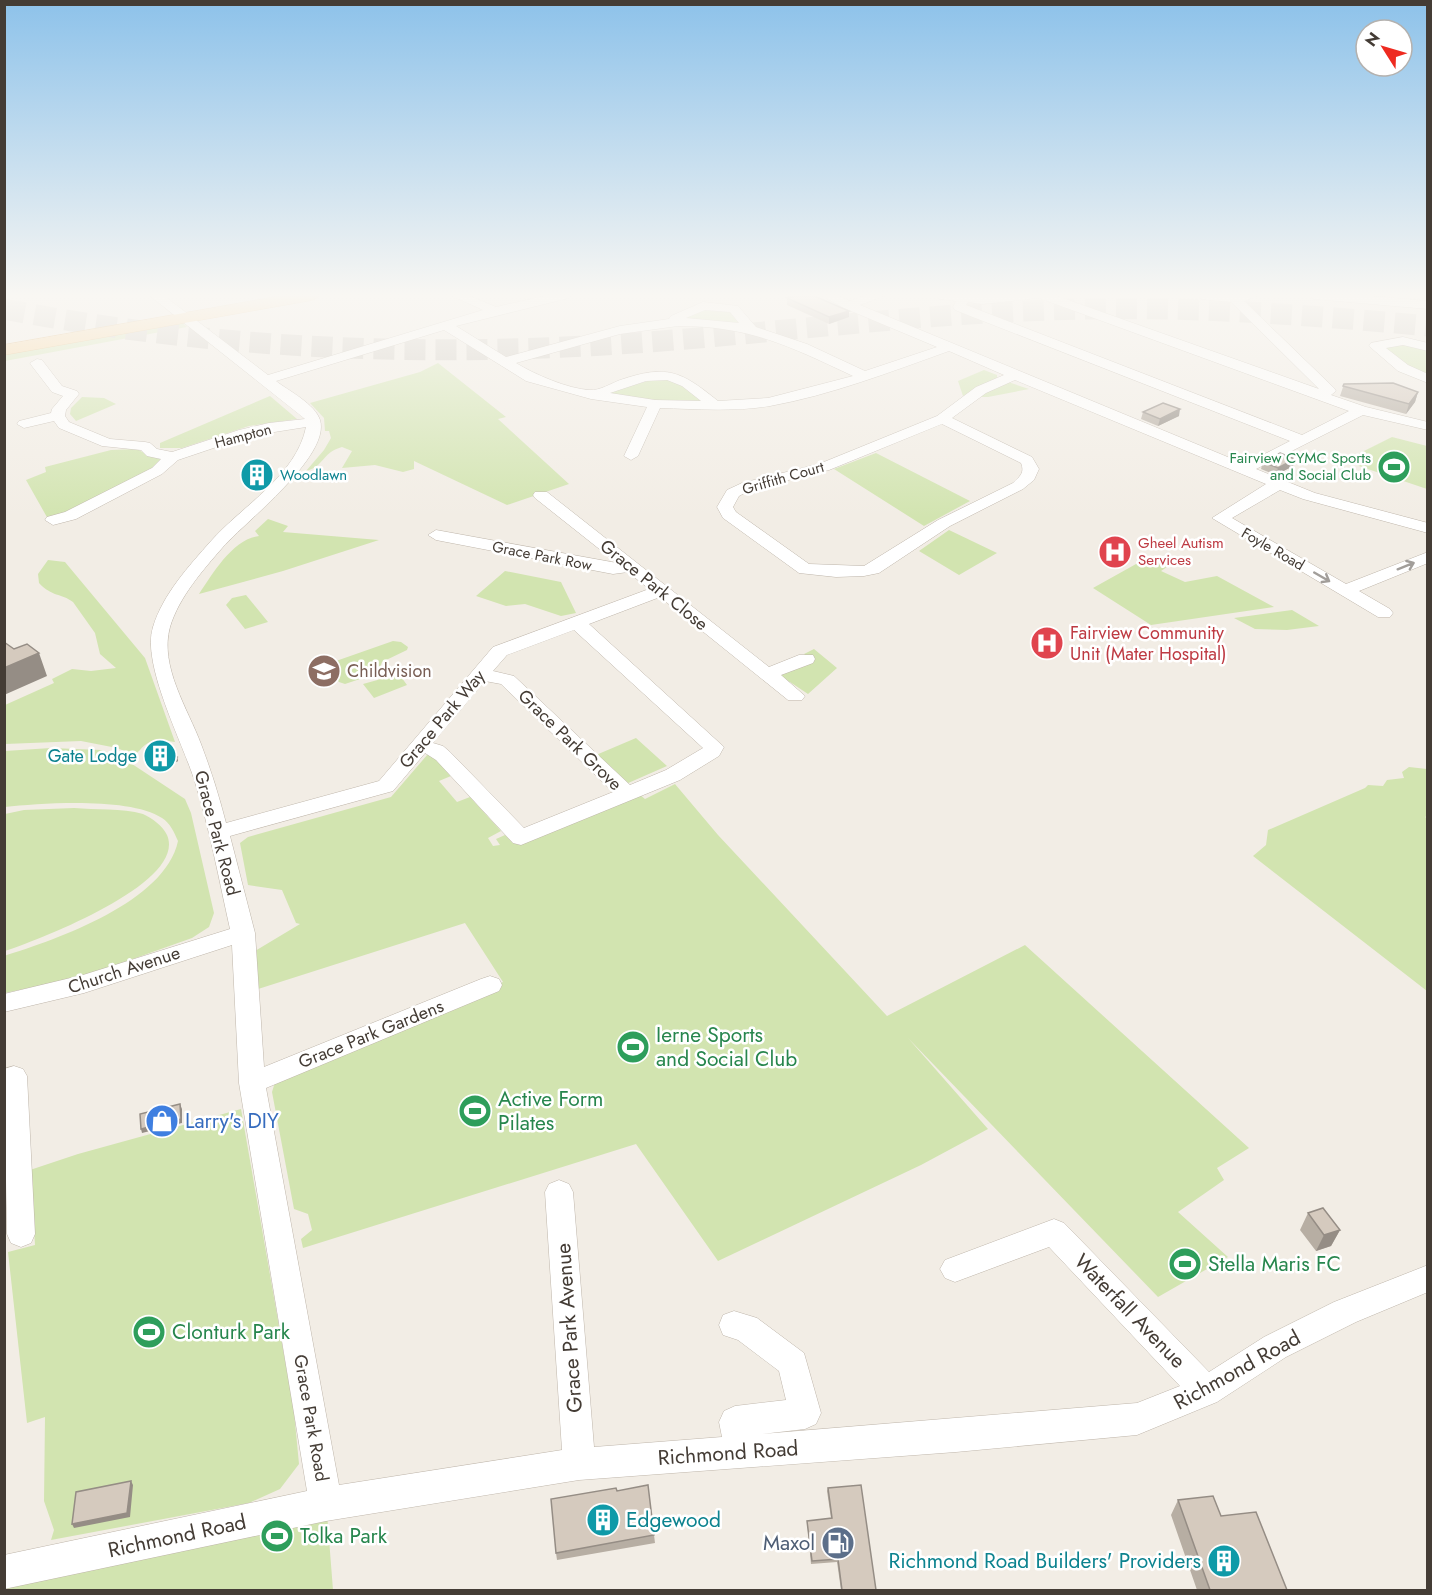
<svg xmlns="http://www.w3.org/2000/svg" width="1432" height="1595" viewBox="0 0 1432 1595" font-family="Jost,sans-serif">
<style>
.green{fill:#d2e4b0}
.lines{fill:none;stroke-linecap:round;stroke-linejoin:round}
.highway-tunnel{stroke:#cfcac2;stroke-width:21;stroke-dasharray:21 10;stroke-linecap:butt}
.minor-casing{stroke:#bfb6ab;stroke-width:1}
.major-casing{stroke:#ddae68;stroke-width:1}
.minor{fill:#fff;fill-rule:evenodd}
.major{fill:#f8d397;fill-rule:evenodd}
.wall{fill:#b7aea3}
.shaded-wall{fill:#958d85}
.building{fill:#d5cabe;stroke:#958d85;stroke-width:1.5}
.oneway{stroke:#a29e9a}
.labels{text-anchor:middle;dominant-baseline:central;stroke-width:5;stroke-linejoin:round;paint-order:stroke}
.far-street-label{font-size:15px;fill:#443c35;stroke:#fff}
.far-leisure-label{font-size:15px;fill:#27864d;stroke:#fff;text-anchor:end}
.far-culture-label{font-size:15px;fill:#0d838f;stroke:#fff;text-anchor:start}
.far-health-label{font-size:15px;fill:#be3a42;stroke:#fff;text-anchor:start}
.street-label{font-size:18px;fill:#443c35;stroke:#fff}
.health-label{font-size:18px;fill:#be3a42;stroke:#fff;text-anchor:start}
.education-label{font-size:18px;fill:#785e54;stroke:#fff;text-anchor:start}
.culture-label{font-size:18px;fill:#0d838f;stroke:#fff;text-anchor:end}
.near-leisure-label{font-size:21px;fill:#27864d;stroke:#fff;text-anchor:start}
.near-shop-label{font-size:21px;fill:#366cbe;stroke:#fff;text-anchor:start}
.near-street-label{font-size:21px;fill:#443c35;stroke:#fff}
.near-culture-label{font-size:21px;fill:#0d838f;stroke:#fff;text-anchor:start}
.near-service-label{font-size:21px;fill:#4e5e75;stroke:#fff;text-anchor:end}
</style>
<rect width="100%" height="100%" fill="#f2ede5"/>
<path class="green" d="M705,308L730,310L742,325L675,322Z
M180,320L187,327L5,361V354Z
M1403,343L1427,349V377L1409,369L1381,346Z
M438,363L506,417L498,419L569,484L507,505L414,461V469L403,472L375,465L342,468L352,451L342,447C321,453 325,466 306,471L324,450L331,438L329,431H325L324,418L310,403L420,372Z
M984,370L997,375V378L963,396L958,381Z
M657,378C677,380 688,389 703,402H661L601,395Z
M1008,382L1029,389L988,397H977Z
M270,396L297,419L249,426L182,448H160V443Z
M82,397L104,398L116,404L76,421L70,414L71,408Z
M1392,437L1427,446V489L1344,461Z
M137,449L150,456L161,458L164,463L70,513L48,519L26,480L46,472L45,467L111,450Z
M876,453L970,501L924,526L834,469Z
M268,519L288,526L283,532L379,540L283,571L199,594C213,573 233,539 259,536L255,531Z
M949,530L997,553L959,575L919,551Z
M1176,556L1179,559L1161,571L1185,582L1217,576L1274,607L1151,625L1093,588L1145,559Z
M48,560L65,562L145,658L175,742C165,741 154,738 145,745C140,749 139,752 134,755L117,748L81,741L5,744V705L54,683L52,679L72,669L91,671L116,668L100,654L95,633L73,602C61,593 52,597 39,583L38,574Z
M505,571L561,582L576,613L561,616L525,604L506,606L476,596Z
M246,595L268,622L245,629L226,605L232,598Z
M1292,610L1319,626L1287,630L1255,629L1234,618Z
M393,641L401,642L408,647L407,650L382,662L378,673L345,684L339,682L329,670L330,666L336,661Z
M814,649L837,668L808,694L790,682L785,681L780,674L813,662L804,654Z
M399,674L407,685L374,698L363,684Z
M636,738L667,766L626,784L596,755Z
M51,748L101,750L123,758L185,799L191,813L214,913L209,927L192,938L85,976L5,993L4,956C58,939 165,902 178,841C174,832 170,823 162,818C130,797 43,803 5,807V751Z
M428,754L436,756L451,776L439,781L457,802L470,797L501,831L488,838L493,846L500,845L496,839L505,835L511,841L639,794L645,799L675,784L718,835L887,1016L1025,945L1249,1148L1217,1168L1224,1180L1178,1212L1228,1257L1158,1297L908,1038L988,1129L921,1165L718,1261L636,1144L303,1248L301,1239L312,1230L308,1214L294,1209L272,1092L276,1079L503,982L465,923L255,990V951L300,924L296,923L282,890L248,885L240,843L248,837L391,797Z
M1409,767L1427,769V816L1425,817L1428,819L1427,991L1253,856L1266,845L1268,830L1365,788L1368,785L1383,786L1387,780L1404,778L1402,772Z
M74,808C95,810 122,808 143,814C152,818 163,826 167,835C188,883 38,940 5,951V814L24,810Z
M241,1109L294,1412L299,1464L280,1489L249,1503L51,1540L54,1530L44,1501L45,1417L27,1423L8,1252L35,1245L30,1170L78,1154Z
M327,1513L333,1590H5L4,1586Z"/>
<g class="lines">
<path class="highway-tunnel" d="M4,309C200,347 405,357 604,345C753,336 900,315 1048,310C1175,305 1302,314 1428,326"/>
<g class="minor-casing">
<path id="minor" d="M149,295H163L268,375L483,310L450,295H467L496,307L549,295H571L569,298L456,326L506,357L620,326L669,319L671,316L703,302L738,306L756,327L807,344L865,371L937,347L844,308L820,295H837L850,301L867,295H886L860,305L1247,465L1249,462L1290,441L955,310L953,307L956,301L940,299L934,295H1054L1319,389L1231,302L1202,299L1196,295H1259L1244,301L1334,388L1336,391L1331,395L1366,407L1428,422V430L1363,415L1256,469L1315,493L1428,523V533L1303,499L1280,490L1232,518L1346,584L1428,552V563L1359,591L1390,609L1393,613L1390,617H1378L1212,518L1266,484L1015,380L986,393L952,418L1032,457L1039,469L1034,480L1023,489L950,526L879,573L864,576L836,577L799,573L723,518L717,507L727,490L742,483L819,464L937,416L976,387L1004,375L949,351C890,372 831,395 770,406C734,412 696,409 660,408L638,456L631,460L624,456L647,407L591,399L526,381L444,330L276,381C289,391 315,404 320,420C331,456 245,522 223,547C203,570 179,597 170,627C159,666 188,709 201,744C211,770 219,796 226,823L379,781L493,647L649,589L628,572L613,574L436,540L428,535L436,530L617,563L535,498L533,495L535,492H547L769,667L799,655H813L815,659L813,663L781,675L805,696L802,700H788L660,597L589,624L724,747L719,756L680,780L521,845L513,843L436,760L425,753L393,791L230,836L255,933L264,1067L481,979L490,976L499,979L502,985L499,991L266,1088L339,1485L562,1450L545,1192L549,1184L559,1180L569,1184L573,1192L594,1447L722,1437L719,1422L724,1411L735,1406L786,1400L779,1371L738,1340L723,1335L719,1325L723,1315L734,1311L757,1318L804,1353L821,1413L816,1424L805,1429L761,1434L1137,1403L1180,1386L1049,1247L955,1282L945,1278L940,1269L945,1260L1054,1219L1064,1223L1209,1372L1264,1337L1334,1302L1428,1265V1292L1356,1322L1286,1357L1217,1402L1137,1435L956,1452L579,1480L326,1521L4,1589V1555L307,1491L239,1083L232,945L84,993L4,1012V994L83,975L230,929C219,880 210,830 195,782C183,743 141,664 153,627C163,594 189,566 211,541C243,505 296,476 306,427L249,436L178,460L162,474L76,519L53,525L45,520L47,517L65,512L152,468L161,459L147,456L141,450L102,446L59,428L54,421L24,428L17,424L19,421L51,413L52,409L63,396L52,392L32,366L30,363L37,359L42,360L62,386L77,391L79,394L66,410L65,416L69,422L110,439L145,442L150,443L157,449L172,452L239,430L269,423L305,419ZM1039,298L1349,411L1302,435L966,305L968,302L982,304ZM705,310L730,312L739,323L686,318ZM678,326C750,326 789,346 853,376L768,398L718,401C681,371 667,364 620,380C612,383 599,391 590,390C568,389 534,374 516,363L620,334ZM667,380L682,386L701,401L655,400L610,393L646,381ZM942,424L1021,463C1025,473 1020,476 1013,483L938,520L864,566L809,564L736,512L733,507L739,496L752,489L829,470ZM574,630L703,748L666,770L630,785L514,676L493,671L507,655ZM485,681L501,684L613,792L524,828L450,752L443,746L433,743Z
M1308,295H1357L1428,301V309L1314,299Z
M1403,337L1428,343V351L1403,345L1386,348L1408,365L1428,374V383L1398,371L1369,346L1371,343Z
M14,1066L23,1069L27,1076L35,1234L31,1243L21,1247L11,1243L7,1234L4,1069Z"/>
</g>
<g class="major-casing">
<path id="major" d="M286,295H321L313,300L4,355V345Z"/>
</g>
<use href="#minor" class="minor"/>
<use href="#major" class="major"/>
</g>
<path class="wall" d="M787,298L849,317L829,324L787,305Z
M1344,384L1418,392L1415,402L1406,414L1340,396Z
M1143,412L1179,416L1158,426L1141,419Z
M1295,459L1293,466L1276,475L1261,469L1263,462Z
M150,757H177L178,761L164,769L151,761Z
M1308,1213L1340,1230L1331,1246L1316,1251L1300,1230Z
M828,1488L876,1590H841L837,1562L811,1564L807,1521L831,1518L827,1491Z
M617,1491L654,1535L655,1543L557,1560L556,1553Z
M1178,1500L1221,1516L1287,1590H1197L1171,1515Z"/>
<path class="shaded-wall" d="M849,311V317L829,324V317Z
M1418,392L1415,402L1406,414L1409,404Z
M1180,409L1179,416L1158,426L1160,419Z
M1295,459L1293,466L1276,475L1278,468Z
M39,653L47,676L4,695V668Z
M177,757L178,761L164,769L163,765Z
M180,1104L182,1109V1123L142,1133L141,1129Z
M1340,1230L1331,1246L1316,1251L1324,1235Z
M131,1481L133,1485L130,1517L74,1528L72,1524Z"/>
<path class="building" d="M798,295H812L849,311L829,317L787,298Z
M1393,383L1418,392L1409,404L1343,386L1344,384Z
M1163,403L1180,409L1160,419L1143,412Z
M1280,453L1295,459L1278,468L1263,462Z
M4,642L14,649L27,644L39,653L4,668Z
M163,749L177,757L163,765L150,757Z
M180,1104L181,1119L141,1129L140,1114Z
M1323,1208L1340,1230L1324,1235L1308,1213Z
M131,1481L127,1513L72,1524L76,1492Z
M648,1485L654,1535L556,1553L551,1499L616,1488L617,1491Z
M861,1485L876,1590H842L838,1559L812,1561L807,1521L832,1518L828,1488Z
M1213,1496L1221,1516L1256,1512L1287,1590H1210L1178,1500Z"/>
<defs><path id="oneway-shaft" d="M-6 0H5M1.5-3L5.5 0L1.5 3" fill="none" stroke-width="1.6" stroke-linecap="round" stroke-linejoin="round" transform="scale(1.5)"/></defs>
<g class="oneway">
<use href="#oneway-shaft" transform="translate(1406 566) rotate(-22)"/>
<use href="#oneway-shaft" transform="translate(1322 577) rotate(30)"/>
</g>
<linearGradient id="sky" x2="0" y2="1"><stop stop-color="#8dc2ea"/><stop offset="0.57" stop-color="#f9f7f3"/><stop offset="1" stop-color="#f9f7f3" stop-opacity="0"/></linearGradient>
<rect width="1432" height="518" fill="url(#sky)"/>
<defs>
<g id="stadium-disc" transform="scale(1.725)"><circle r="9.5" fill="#2e9e5b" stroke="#fff"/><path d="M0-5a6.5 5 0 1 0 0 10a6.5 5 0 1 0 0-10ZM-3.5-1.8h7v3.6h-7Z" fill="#fff"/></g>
<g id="building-disc" transform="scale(1.725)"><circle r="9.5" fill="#0f9aa8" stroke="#fff"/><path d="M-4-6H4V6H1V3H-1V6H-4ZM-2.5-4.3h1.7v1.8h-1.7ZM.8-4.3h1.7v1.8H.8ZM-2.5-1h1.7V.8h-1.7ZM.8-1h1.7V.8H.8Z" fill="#fff"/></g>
<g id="hospital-disc" transform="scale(1.725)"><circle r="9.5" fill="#e0444e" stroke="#fff"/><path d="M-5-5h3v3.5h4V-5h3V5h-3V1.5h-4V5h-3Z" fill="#fff"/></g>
<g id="school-disc" transform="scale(1.725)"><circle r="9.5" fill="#8d6e63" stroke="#fff"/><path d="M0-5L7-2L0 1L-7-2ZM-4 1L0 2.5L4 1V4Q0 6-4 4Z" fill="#fff"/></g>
<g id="shop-disc" transform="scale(1.725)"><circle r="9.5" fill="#3f7fe0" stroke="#fff"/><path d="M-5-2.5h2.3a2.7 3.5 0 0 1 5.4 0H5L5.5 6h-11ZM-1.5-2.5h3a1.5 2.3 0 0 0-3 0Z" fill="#fff"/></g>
<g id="fuel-disc" transform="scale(1.725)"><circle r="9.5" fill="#5c6f8a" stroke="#fff"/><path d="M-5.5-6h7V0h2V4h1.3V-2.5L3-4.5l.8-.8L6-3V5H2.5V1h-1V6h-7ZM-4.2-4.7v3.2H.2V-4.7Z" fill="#fff"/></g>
</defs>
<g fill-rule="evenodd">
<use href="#stadium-disc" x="1394" y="467"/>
<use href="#building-disc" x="257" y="475"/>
<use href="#hospital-disc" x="1115" y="552"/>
<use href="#hospital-disc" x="1047" y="643"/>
<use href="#school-disc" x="324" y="671"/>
<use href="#building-disc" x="160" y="756"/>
<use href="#stadium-disc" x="633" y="1047"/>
<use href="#stadium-disc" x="475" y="1111"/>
<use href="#shop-disc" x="162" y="1121"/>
<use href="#stadium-disc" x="1185" y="1264"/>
<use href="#stadium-disc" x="149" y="1332"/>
<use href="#building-disc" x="603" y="1520"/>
<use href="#stadium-disc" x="277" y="1536"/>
<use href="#fuel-disc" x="838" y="1543"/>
<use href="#building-disc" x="1224" y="1561"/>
</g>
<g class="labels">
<g class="far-street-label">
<text transform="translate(243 436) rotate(-15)">Hampton</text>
<text transform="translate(783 478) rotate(-16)">Griffith Court</text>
<text transform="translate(1273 549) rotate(30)">Foyle Road</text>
<text transform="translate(542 556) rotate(11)">Grace Park Row</text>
</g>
<g class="far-leisure-label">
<text x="1371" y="458">Fairview CYMC Sports<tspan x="1371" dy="17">and Social Club</tspan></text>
</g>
<g class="far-culture-label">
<text x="280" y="475">Woodlawn</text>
</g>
<g class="far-health-label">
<text x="1138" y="543">Gheel Autism<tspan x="1138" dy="17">Services</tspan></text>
</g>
<g class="street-label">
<text transform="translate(654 585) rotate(39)">Grace Park Close</text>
<text transform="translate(442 719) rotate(-50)">Grace Park Way</text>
<text transform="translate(570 740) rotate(44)">Grace Park Grove</text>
<text transform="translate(217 833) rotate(75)">Grace Park Road</text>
<text transform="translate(124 970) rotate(-18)">Church Avenue</text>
<text transform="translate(371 1034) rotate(-22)">Grace Park Gardens</text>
<text transform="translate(311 1418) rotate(80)">Grace Park Road</text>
</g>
<g class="health-label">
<text x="1070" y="633">Fairview Community<tspan x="1070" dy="21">Unit (Mater Hospital)</tspan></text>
</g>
<g class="education-label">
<text x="347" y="671">Childvision</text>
</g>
<g class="culture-label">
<text x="137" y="756">Gate Lodge</text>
</g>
<g class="near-leisure-label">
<text x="656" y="1035">Ierne Sports<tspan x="656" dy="24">and Social Club</tspan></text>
<text x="498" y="1099">Active Form<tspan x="498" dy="24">Pilates</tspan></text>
<text x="1208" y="1264">Stella Maris FC</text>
<text x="172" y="1332">Clonturk Park</text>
<text x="300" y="1536">Tolka Park</text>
</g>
<g class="near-shop-label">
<text x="185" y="1121">Larry's DIY</text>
</g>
<g class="near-street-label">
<text transform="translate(1130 1311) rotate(46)">Waterfall Avenue</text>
<text transform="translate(569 1328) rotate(-94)">Grace Park Avenue</text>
<text transform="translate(1237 1370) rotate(-29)">Richmond Road</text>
<text transform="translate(728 1453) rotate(-4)">Richmond Road</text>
<text transform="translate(177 1536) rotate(-12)">Richmond Road</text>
</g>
<g class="near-culture-label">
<text x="626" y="1520">Edgewood</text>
<text x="1201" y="1561" text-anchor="end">Richmond Road Builders' Providers</text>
</g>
<g class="near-service-label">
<text x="815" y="1543">Maxol</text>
</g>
</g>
<rect width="1432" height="1595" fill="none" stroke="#443c35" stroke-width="12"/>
<g transform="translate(1384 48) rotate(307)"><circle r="28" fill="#ffffff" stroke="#b4b1ae" stroke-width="1.5"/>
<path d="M0-4.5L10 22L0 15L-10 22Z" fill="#ee2a20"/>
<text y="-9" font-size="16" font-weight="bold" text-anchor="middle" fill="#443c35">N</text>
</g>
</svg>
